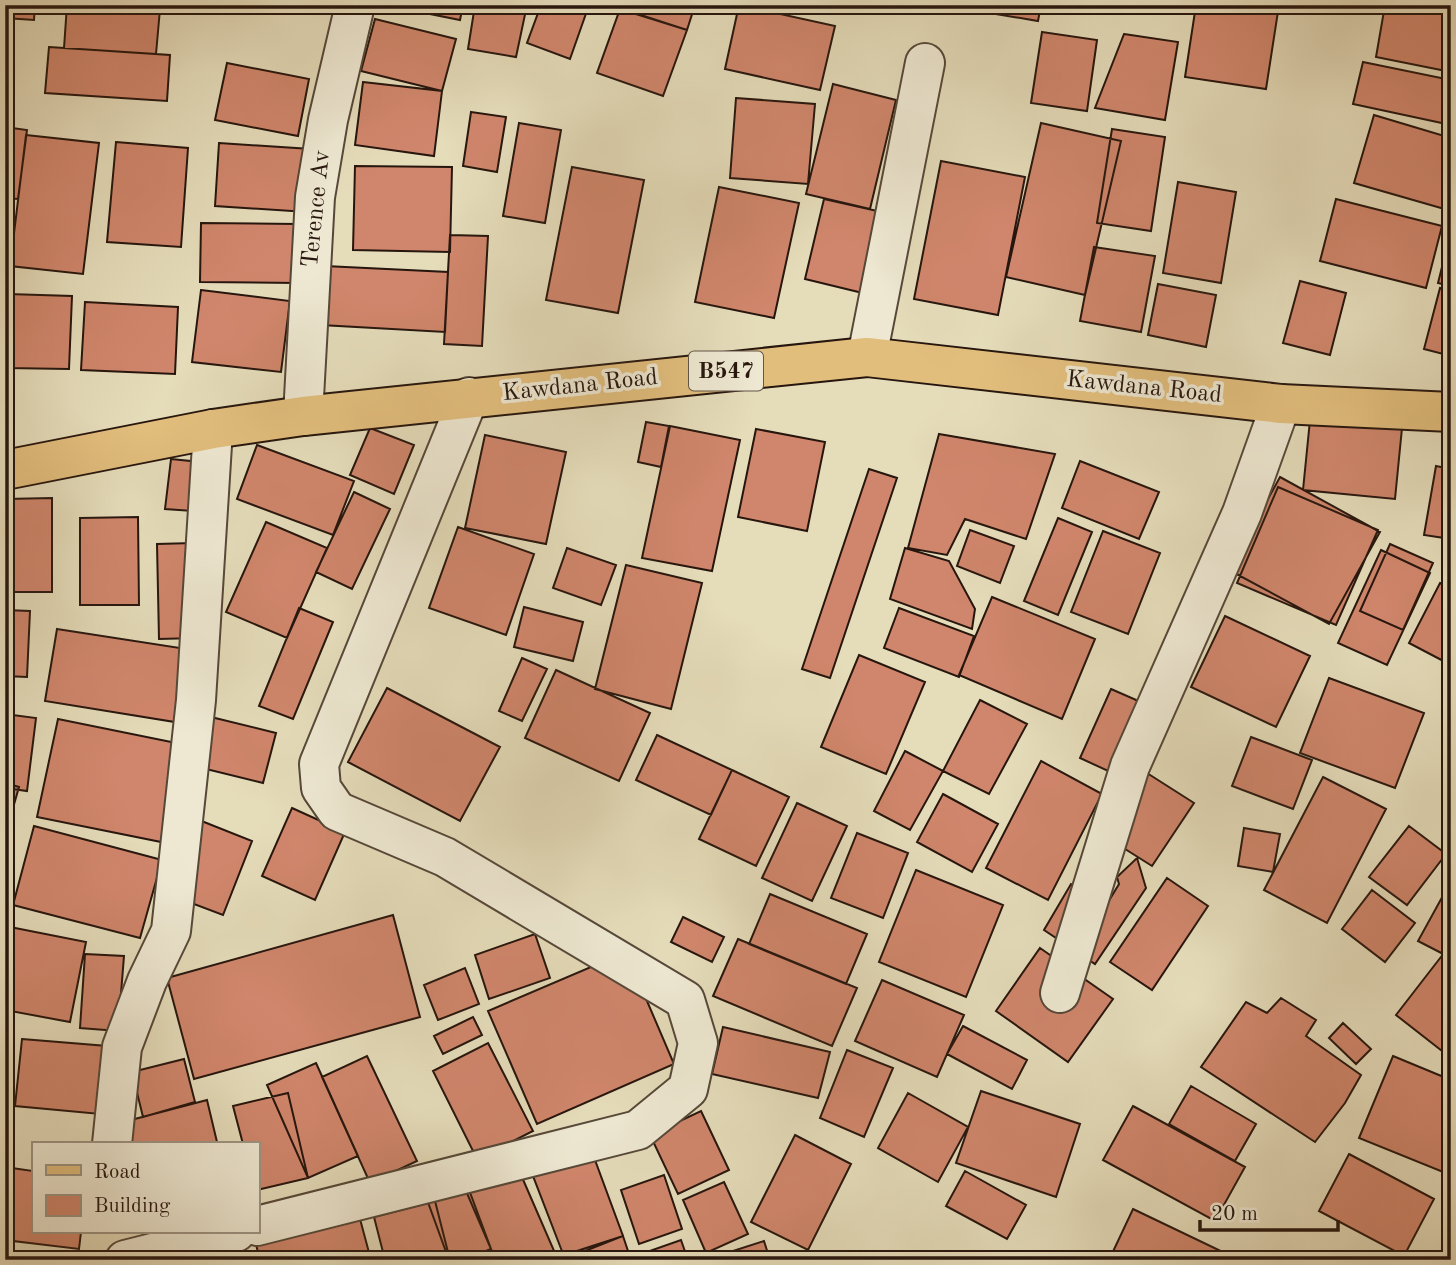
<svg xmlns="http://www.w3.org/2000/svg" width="1456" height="1265" viewBox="0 0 1456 1265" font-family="'Old Standard TT',serif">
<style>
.building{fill:#d0866c;stroke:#27160e;stroke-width:2}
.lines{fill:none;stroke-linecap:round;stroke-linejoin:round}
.minor-casing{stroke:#564839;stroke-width:42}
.major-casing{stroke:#27160e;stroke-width:42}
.minor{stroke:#eee8d2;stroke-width:38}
.major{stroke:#e2be7d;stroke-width:38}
.labels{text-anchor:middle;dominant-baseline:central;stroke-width:7;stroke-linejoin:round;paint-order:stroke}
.shield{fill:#eee8d2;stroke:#635549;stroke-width:2}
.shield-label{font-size:23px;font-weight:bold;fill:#27160e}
.street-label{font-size:24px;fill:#27160e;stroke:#eee8d2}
</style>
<rect width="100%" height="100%" fill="#e5dcba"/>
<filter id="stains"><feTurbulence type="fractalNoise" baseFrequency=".00286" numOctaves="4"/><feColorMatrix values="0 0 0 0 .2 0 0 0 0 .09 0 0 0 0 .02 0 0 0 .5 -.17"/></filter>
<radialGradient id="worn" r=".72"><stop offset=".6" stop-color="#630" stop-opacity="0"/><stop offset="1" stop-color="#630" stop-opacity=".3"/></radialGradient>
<path class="building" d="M5,5H35L34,20L5,18Z
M67,5L160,9L156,54L64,48Z
M385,5H463L460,20Z
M475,5H527L516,57L468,49Z
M541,5H589L570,59L527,43Z
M610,5H695L687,30Z
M739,5L835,26L820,90L725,69Z
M942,5H1041L1038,21Z
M1196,5H1279L1266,89L1185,77Z
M1385,5H1451V72L1376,57Z
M620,9L687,30L663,96L597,73Z
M375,19L456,39L442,91L361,71Z
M1042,32L1097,40L1087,111L1031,103Z
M1124,34L1178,42L1165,120L1095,108Z
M49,47L170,55L167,101L45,93Z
M1363,62L1451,80V125L1353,104Z
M227,63L309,79L298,136L215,120Z
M363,82L442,91L434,156L355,145Z
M833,84L896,100L870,209L806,194Z
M736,98L815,104L808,184L730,178Z
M471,112L506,117L497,172L463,166Z
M1374,115L1451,138V203L1448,210L1354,183Z
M519,123L561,130L545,223L503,216Z
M1041,123L1121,141L1085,295L1006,277Z
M5,127L27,130L18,199L5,198Z
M1112,129L1165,137L1151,231L1097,223Z
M26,135L99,143L83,274L10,266Z
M116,142L188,148L181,247L107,242Z
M219,143L326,150L322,213L215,206Z
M941,161L1025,177L998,315L914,299Z
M355,166L452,167L450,252L353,250Z
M572,167L644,180L618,313L546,300Z
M1178,182L1236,192L1221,283L1163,273Z
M719,187L799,203L774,318L695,302Z
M824,199L895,215L875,296L805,279Z
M1336,199L1442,226L1426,288L1320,261Z
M201,223L298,224L297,283L200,282Z
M1451,231V286L1438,283Z
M450,235L488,236L482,346L444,344Z
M1094,247L1155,256L1141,332L1080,321Z
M325,266L448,272L445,332L321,325Z
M1300,281L1346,293L1330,355L1283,343Z
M1158,284L1216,295L1206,347L1148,335Z
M1440,288L1451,291V356L1424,349Z
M201,290L290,301L281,372L192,362Z
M8,294L72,296L69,369L6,368Z
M85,302L178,307L175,374L81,370Z
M1310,420L1402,428L1395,499L1303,490Z
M646,422L669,426L661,467L638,462Z
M670,426L740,440L712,571L642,558Z
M370,428L414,445L394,494L350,475Z
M756,429L825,442L807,531L738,517Z
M939,434L1055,454L1026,539L965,519L947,555L908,548Z
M485,435L566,452L546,544L465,528Z
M257,445L354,481L333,535L237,499Z
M171,459L200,462L193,511L165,509Z
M1080,461L1159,492L1139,539L1062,508Z
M1436,466L1451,469V539L1424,535Z
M869,469L897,478L830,678L802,669Z
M1280,477L1380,532L1329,624L1229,570Z
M1278,487L1378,530L1336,625L1237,583Z
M354,492L390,509L352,589L316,572Z
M52,498V592H5V499Z
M138,517L139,605H80V518Z
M1058,518L1092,532L1058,615L1024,601Z
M266,522L327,548L287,638L226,612Z
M458,527L534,554L506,635L429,608Z
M970,530L1014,546L1000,583L957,566Z
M1103,531L1160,553L1128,634L1071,612Z
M193,543L196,638L159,639L157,544Z
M1390,544L1433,563L1403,630L1360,611Z
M567,548L616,565L601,605L553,588Z
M905,548L949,561L975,609L972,629L890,599Z
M1381,550L1430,573L1387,665L1338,643Z
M626,565L702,583L671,709L595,689Z
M1440,583L1451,589V665L1409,643Z
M992,597L1095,639L1062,719L959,675Z
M524,607L583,622L573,661L514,647Z
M299,608L333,622L293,719L259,706Z
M899,608L974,636L959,677L884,648Z
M5,610L30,611L27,677L5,676Z
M1225,616L1310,656L1276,727L1191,687Z
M57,629L193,650L181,723L45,701Z
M859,655L925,682L886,774L821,747Z
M522,658L547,669L522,721L499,711Z
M556,670L650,713L619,781L525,738Z
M1329,678L1424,713L1395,788L1300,753Z
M387,688L500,747L460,821L348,762Z
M1111,689L1150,706L1119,776L1080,758Z
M980,700L1027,724L989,794L943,771Z
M5,714L36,718L27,791L5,788Z
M211,717L276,733L263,783L198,767Z
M58,719L191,746L171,844L37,817Z
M657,735L732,770L711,815L636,780Z
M1251,737L1312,760L1293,809L1232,786Z
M905,751L943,771L910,830L874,811Z
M1041,761L1102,794L1048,900L986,868Z
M1136,766L1194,803L1152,866L1095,830Z
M732,770L789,797L756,866L699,839Z
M1323,777L1386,809L1327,923L1264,890Z
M5,783L19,787L5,836Z
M943,794L998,824L972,872L917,842Z
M797,803L847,826L812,901L762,878Z
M292,808L345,832L315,900L262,876Z
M199,820L252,841L223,915L170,895Z
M34,826L162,860L140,938L13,905Z
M1409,826L1446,854L1407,905L1369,877Z
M1244,828L1280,834L1273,872L1238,866Z
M857,833L908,853L883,918L831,898Z
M1137,858L1146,888L1095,964L1044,930L1071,884L1107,904L1119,884L1117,877Z
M916,870L1003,905L966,997L879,962Z
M1167,878L1208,906L1152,990L1110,962Z
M1451,881V958L1418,941Z
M1372,890L1415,923L1385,962L1342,929Z
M770,894L867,934L846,984L749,944Z
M393,915L420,1017L194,1079L167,978Z
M683,917L724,937L712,962L671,942Z
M5,926L86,942L70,1022L5,1010Z
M535,934L550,978L489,999L475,955Z
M738,939L857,988L832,1046L713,996Z
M1040,948L1113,999L1068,1062L996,1011Z
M626,952L674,1064L537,1124L488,1011Z
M1444,953L1451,958V1058L1396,1015Z
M85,954L124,956L118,1031L80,1028Z
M465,968L479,1004L438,1020L424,985Z
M882,980L964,1015L937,1077L855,1041Z
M1281,998L1316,1020L1306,1036L1361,1075L1345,1103L1315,1142L1201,1067L1246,1002L1267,1013Z
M473,1017L482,1035L443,1054L434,1036Z
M1343,1023L1371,1049L1356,1064L1329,1038Z
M963,1026L1027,1060L1012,1089L947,1054Z
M723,1027L830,1052L818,1098L712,1074Z
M22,1039L107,1046L100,1114L15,1106Z
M488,1043L533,1131L477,1159L433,1071Z
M847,1050L893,1068L864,1137L820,1118Z
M367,1056L417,1161L370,1183L322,1077Z
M1393,1056L1451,1080V1168L1448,1174L1359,1138Z
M184,1059L195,1102L143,1117L132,1072Z
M316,1063L358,1156L308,1178L267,1085Z
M1191,1086L1256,1124L1235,1161L1169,1124Z
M981,1091L1080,1124L1056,1197L956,1163Z
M288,1093L308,1178L257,1190V1144H243L233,1106Z
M908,1093L968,1127L938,1182L878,1148Z
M207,1100L217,1142L133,1144L127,1121Z
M1133,1106L1245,1167L1215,1221L1103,1160Z
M701,1111L729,1170L678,1194L650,1135Z
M795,1135L851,1164L808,1250L751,1222Z
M588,1141L623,1236L565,1259L528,1163Z
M1349,1154L1434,1199L1404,1256L1319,1211Z
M12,1168L33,1171V1232H81L79,1249L5,1240V1218Z
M518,1168L558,1260H496L491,1249L466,1191Z
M965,1171L1026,1205L1007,1239L946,1206Z
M664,1175L682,1229L639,1244L621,1190Z
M465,1179L491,1249L462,1260H449L425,1194Z
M724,1182L748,1234L706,1253L683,1200Z
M435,1201L450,1260H385L374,1217Z
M356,1204L371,1260H260L253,1233Z
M1133,1209L1227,1254L1224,1260H1109Z
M623,1236L631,1260H577L574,1252Z
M234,1238L243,1260H201Z
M681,1240L688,1260H640L638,1255Z
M764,1241L770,1260H705Z"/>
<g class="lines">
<g class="minor-casing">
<path id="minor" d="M867,357L925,63
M303,416L315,197L328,120L355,5
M1060,993L1130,766L1242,513L1281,404
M112,1144L122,1047L147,981L171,931L196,700L213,429
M257,1226L638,1130L688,1089L698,1043L685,1000L445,857L337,811L321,788L319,764L469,397
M125,1260L236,1232"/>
</g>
<g class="major-casing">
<path id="major" d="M5,470L213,429L303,416L867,357L1281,404L1451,412"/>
</g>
<use href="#minor" class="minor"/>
<use href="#major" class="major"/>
</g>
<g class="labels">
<rect class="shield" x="689" y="351.5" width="74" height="39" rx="5"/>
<g class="shield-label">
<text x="726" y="371">B547</text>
</g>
<g class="street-label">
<text transform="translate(317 209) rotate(-84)">Terence Av</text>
<text transform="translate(580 386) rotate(-6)">Kawdana Road</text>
<text transform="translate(1144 388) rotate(6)">Kawdana Road</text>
</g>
</g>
<rect width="1456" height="1265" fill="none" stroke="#e5dcba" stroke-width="28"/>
<rect x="7" y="7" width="1442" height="1251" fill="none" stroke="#27160e" stroke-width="3.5"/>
<rect x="14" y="14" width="1428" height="1237" fill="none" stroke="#27160e" stroke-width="2"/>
<rect x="32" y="1142" width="228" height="91" fill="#eee8d2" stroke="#9e9484" stroke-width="2"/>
<rect x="46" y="1165" width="35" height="10" fill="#e2be7d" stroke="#9e9484" stroke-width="2"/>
<text x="94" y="1178" font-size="21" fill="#27160e">Road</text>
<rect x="46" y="1195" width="35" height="21" fill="#d0866c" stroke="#9e9484" stroke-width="2"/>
<text x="94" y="1212" font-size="21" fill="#27160e">Building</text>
<path d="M1200 1220v10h138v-10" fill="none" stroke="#27160e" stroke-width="3.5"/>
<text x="1211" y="1220" font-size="21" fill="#27160e" stroke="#eee8d2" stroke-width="5" paint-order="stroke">20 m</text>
<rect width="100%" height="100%" filter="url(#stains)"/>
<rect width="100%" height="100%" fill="url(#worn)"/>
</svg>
